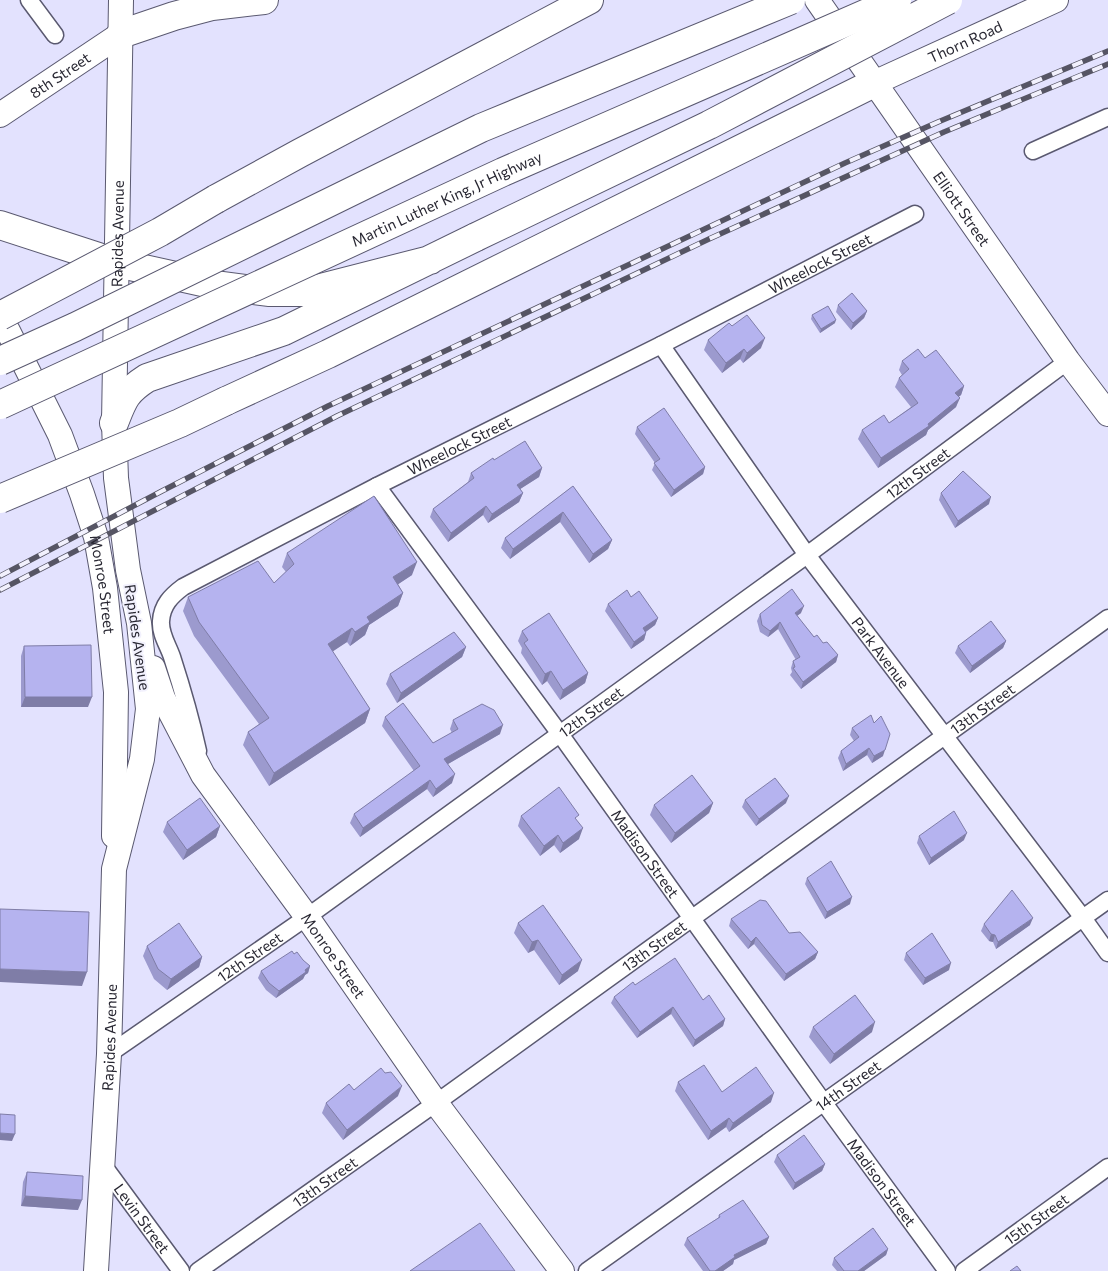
<svg xmlns="http://www.w3.org/2000/svg" width="1108" height="1271" viewBox="0 0 1108 1271" font-family="Commissioner,sans-serif">
<style>
.lines{fill:none;stroke-linecap:round;stroke-linejoin:round}
.minor-casing{stroke:#5a5970;stroke-width:19}
.secondary-casing{stroke:#5a5970;stroke-width:26}
.motorway-casing{stroke:#5a5970;stroke-width:30}
.minor{stroke:#fff;stroke-width:16}
.secondary{stroke:#fff;stroke-width:24}
.motorway{stroke:#fff;stroke-width:28}
.rail-casing{stroke:#565564;stroke-width:5.5}
.rail{stroke:#f2f1fd;stroke-width:4;stroke-dasharray:11;stroke-linecap:butt}
.motorway-bridge-casing{stroke:#5a5970;stroke-width:30;stroke-linecap:butt}
.motorway-bridge{stroke:#fff;stroke-width:28}
.wall{fill:#9c9ace}
.shaded-wall{fill:#7f7da7}
.building{fill:#b5b3ef;stroke:#7f7da7}
.labels{text-anchor:middle;dominant-baseline:central;stroke-width:4;stroke-linejoin:round;paint-order:stroke}
.street-label{font-size:15px;fill:#282732;stroke:#f2f1fd}
</style>
<rect width="100%" height="100%" fill="#e3e2fe"/>
<g class="lines">
<g class="minor-casing">
<g id="minor">
<path d="M29,0L55,35"/>
<path d="M1033,151L1108,117"/>
<path id="s1" d="M661,345L807,555L1083,918L1108,953"/>
<path id="s2" d="M377,486L560,734L824,1103L947,1271"/>
<path id="s3" d="M198,751C191,719 182,688 172,657C168,645 160,634 161,621C162,605 171,596 183,587L377,486L661,345L915,214"/>
<path id="s4" d="M109,1054L307,917L807,555L1068,361"/>
<path id="s5" d="M103,1165L181,1271"/>
<path id="s6" d="M198,1271L436,1103L1108,618"/>
<path id="s7" d="M587,1271L1108,900"/>
<path id="s8" d="M964,1271L1108,1167"/>
</g>
</g>
<g class="secondary-casing">
<g id="secondary">
<path id="s9" d="M817,0L1068,361L1108,414"/>
<path id="s10" d="M874,83L1056,0"/>
<path id="s11" d="M0,115L121,34"/>
<path id="s12" d="M0,320L8,331L60,435L82,494L96,537L105,588L116,692L114,836"/>
<path id="s13" d="M153,668L163,698L203,775L307,917L436,1103L562,1271"/>
<path id="s14" d="M96,1271L109,1054L114,869L142,759L148,709L139,623L128,570L116,478L114,423L121,0"/>
</g>
</g>
<g class="motorway-casing">
<path id="motorway" d="M121,34L174,16L212,6L264,0
M216,199L300,153L589,0
M0,225L117,263L216,285L268,292H305L430,260
M226,401L328,354L874,83
M114,423C123,400 125,392 147,378L284,331L476,237"/>
</g>
<use href="#minor" class="minor"/>
<use href="#secondary" class="secondary"/>
<use href="#motorway" class="motorway"/>
<g class="rail-casing">
<path id="rail" d="M0,576L162,491L328,406L845,163L938,122L1108,51
M0,590L337,416L709,239L944,132L1108,64"/>
</g>
<use href="#rail" class="rail"/>
<g class="motorway-bridge-casing">
<g id="motorway-bridge">
<path d="M476,237L709,125L948,0"/>
<path d="M0,316L160,232L216,199"/>
<path d="M0,361L75,327L481,128L791,0"/>
<path id="s15" d="M0,405L503,172L897,0"/>
<path d="M0,499L180,423L226,401"/>
</g>
</g>
<use href="#motorway-bridge" class="motorway-bridge"/>
</g>
<path class="wall" d="M838,305L867,311L864,318L851,330L836,312Z
M812,315L835,323L820,333L811,319Z
M732,326L761,348L743,363L740,359L722,373L704,350L708,340Z
M925,358L964,386L961,395L958,397L956,407L928,430L926,435L878,468L858,439L862,430L889,423L911,407L895,387L899,378L902,375L899,370L902,361Z
M637,427L705,467L703,474L671,497L652,470L655,463L635,434Z
M494,460L542,468L539,477L520,489L523,493L519,502L488,523L483,515L448,542L430,517L433,509L468,482L471,473Z
M573,486L612,540L608,549L589,563L560,522L510,559L501,548L505,538Z
M941,493L989,504L955,528L939,500Z
M287,553L412,575L398,584L403,593L398,606L369,625L365,635L350,646L347,642L332,651L370,709L365,723L269,786L243,745L248,732L259,724L194,636L183,611L188,597L274,583L286,572L282,567Z
M631,597L658,618L655,625L646,632V633L644,640L631,649L605,611L608,604Z
M801,613L797,616L814,637L838,655L836,662L801,689L790,675L792,672L791,668L793,661L796,660L778,629L768,637L760,632L757,621L760,614Z
M522,631L588,673L585,683L560,700L547,681L542,685L521,653L522,648L518,641Z
M1006,641L1003,648L970,673L955,653L958,646Z
M24,646L88,707H21V656Z
M466,647L462,657L397,703L386,684L390,674Z
M385,717L433,743L452,733L450,729L453,720L500,734L448,764L452,783L433,797L427,789L360,837L350,823L354,814L414,771L382,726Z
M852,728L883,756L872,763L867,755L843,771L838,758L841,751L854,741L850,735Z
M745,800L786,803L756,826L742,807Z
M713,803L709,813L671,843L650,815L654,805Z
M521,816L577,821L579,839L560,853L554,845L540,856L518,826Z
M167,822L220,826L216,837L183,860L163,832Z
M919,836L964,840L929,865L917,843Z
M807,878L850,904L825,919L805,884Z
M731,919L818,952L815,959L784,981L754,944L748,949L729,926Z
M518,923L578,971L559,985L534,950L528,953L514,933Z
M984,924L1030,925L996,949L993,942L989,941L981,931Z
M147,946L202,957L199,967L167,990L154,979L143,956Z
M906,953L949,970L923,985L904,960Z
M294,954L310,966L308,973L305,975L303,979L276,998L266,990L258,978L261,971Z
M635,985L703,1000L725,1019L723,1026L693,1047L671,1014L637,1038L611,1003L614,997Z
M813,1027L872,1032L830,1064L809,1037Z
M678,1082L722,1092L771,1102L729,1132L726,1127L708,1140L675,1091Z
M354,1090L398,1096L343,1140L322,1113L326,1103Z
M777,1155L825,1164L822,1171L793,1190L774,1162Z
M27,1172L78,1210L21,1206L23,1182Z
M719,1215L769,1237L766,1244L734,1260L733,1264L723,1271H703L684,1245L687,1238L718,1218Z
M888,1249L886,1255L864,1271H837L832,1265L834,1258Z"/>
<path class="shaded-wall" d="M867,311L864,318L851,330L853,323Z
M836,320L835,323L820,333L821,329Z
M765,338L761,348L743,363L747,353Z
M744,349L740,359L722,373L726,363Z
M964,386L961,395L952,402L955,393Z
M960,398L956,407L928,430L926,435L878,468L881,458L928,424Z
M705,467L703,474L671,497L674,490Z
M542,468L539,477L514,493L517,485Z
M523,493L519,502L488,523L492,514Z
M991,497L989,504L955,528L958,521Z
M486,506L483,515L448,542L451,533Z
M563,512L560,522L510,559L513,549Z
M612,540L608,549L589,563L593,554Z
M417,562L412,575L388,591L393,577Z
M403,593L398,606L369,625L365,635L350,646L355,632L367,617Z
M804,606L801,613L792,619L795,613Z
M658,618L655,625L641,635L643,628Z
M780,622L778,629L768,637L770,631Z
M352,628L347,642L323,658L328,644Z
M646,633L644,640L631,649L634,642Z
M1006,641L1003,648L970,673L972,666Z
M466,647L462,657L397,703L401,693Z
M838,655L836,662L801,689L803,682Z
M551,671L547,681L542,685L545,674Z
M588,673L585,683L560,700L563,690Z
M25,697H92L88,707H21Z
M370,709L365,723L269,786L274,773Z
M503,725L500,734L441,768L444,759Z
M869,748L867,755L843,771L846,764Z
M885,750L883,756L872,763L874,756Z
M455,774L452,783L433,797L436,789Z
M430,780L427,789L360,837L363,828Z
M789,796L786,803L756,826L759,819Z
M713,803L709,813L671,843L675,833Z
M220,826L216,837L183,860L187,850Z
M583,828L579,839L560,853L563,843Z
M967,833L964,840L929,865L931,858Z
M558,835L554,845L540,856L544,846Z
M852,897L850,904L825,919L827,912Z
M1033,918L1030,925L996,949L998,942Z
M991,934L995,935L993,942L989,941Z
M756,937L754,944L748,949L751,942Z
M538,940L534,950L528,953L532,942Z
M818,952L815,959L784,981L786,974Z
M202,957L199,967L167,990L171,979Z
M582,960L578,971L559,985L562,975Z
M951,963L949,970L923,985L925,978Z
M310,966L308,973L305,975L303,979L276,998L279,991Z
M0,969L87,972L82,986L0,982Z
M673,1007L671,1014L637,1038L640,1032Z
M725,1019L723,1026L693,1047L695,1040Z
M875,1022L872,1032L830,1064L834,1054Z
M402,1086L398,1096L343,1140L347,1130Z
M774,1093L771,1102L729,1132L733,1123Z
M729,1118L726,1127L708,1140L711,1131Z
M0,1133L15,1134L12,1141L0,1140Z
M825,1164L822,1171L793,1190L795,1183Z
M25,1196L82,1200L78,1210L21,1206Z
M769,1237L766,1244L734,1260L733,1264L723,1271H715L734,1255Z
M888,1249L886,1255L864,1271H858Z"/>
<path class="building" d="M852,293L867,311L853,323L838,305Z
M828,306L836,320L821,329L812,315Z
M747,315L765,338L747,353L744,349L726,363L708,340L729,323L732,326Z
M918,349L925,358L936,350L964,386L955,393L960,398L928,424L929,426L881,458L862,430L884,415L889,423L918,403L899,378L909,369L902,361Z
M664,408L705,467L674,490L654,463L660,459L637,427Z
M525,441L542,468L517,485L523,493L492,514L486,506L451,533L433,509L474,478L471,473L493,458L494,460Z
M963,471L991,497L958,521L941,493Z
M573,486L612,540L593,554L563,512L513,549L505,538Z
M374,496L417,562L393,577L403,593L367,617L370,622L355,632L352,628L328,644L370,709L274,773L248,732L269,718L199,622L188,597L258,561L274,583L294,564L287,553Z
M792,589L804,606L795,613L814,637L817,635L823,643L827,642L838,655L803,682L793,668L795,667L793,661L800,657L780,622L770,631L762,625L760,614Z
M627,590L631,597L639,591L658,618L643,628L646,633L634,642L608,604Z
M549,613L588,673L563,690L551,671L545,674L524,643L528,640L522,631Z
M991,621L1006,641L972,666L958,646Z
M454,632L466,647L401,693L390,674Z
M91,645L92,697H25L24,646Z
M403,703L433,743L458,729L453,720L482,704L494,710L503,725L444,759L455,774L436,789L430,780L363,828L354,814L420,766L385,717Z
M871,715L874,723L881,716L890,734L885,750L874,756L869,748L846,764L841,751L859,737L852,728Z
M692,775L713,803L675,833L654,805Z
M775,778L789,796L759,819L745,800Z
M559,787L579,815L575,818L583,828L563,843L558,835L544,846L521,816Z
M200,798L220,826L187,850L167,822Z
M954,811L967,833L931,858L919,836Z
M831,861L852,897L827,912L807,878Z
M1012,890L1033,918L998,942L995,935L991,934L984,924Z
M760,900L766,901L789,933L800,932L818,952L786,974L756,937L751,942L731,919Z
M543,905L582,960L562,975L538,940L532,942L518,923Z
M0,909L89,912L87,972L0,969Z
M179,923L202,957L171,979L158,969L147,946Z
M932,933L951,963L925,978L906,953Z
M292,951L294,954L297,952L303,960L310,966L305,970L306,972L279,991L269,983L261,971Z
M675,958L703,1000L709,995L725,1019L695,1040L673,1007L640,1032L614,997L633,982L635,985Z
M855,995L875,1022L834,1054L813,1027Z
M704,1065L722,1092L756,1067L774,1093L733,1123L729,1118L711,1131L678,1082Z
M381,1068L385,1073L391,1072L402,1086L347,1130L326,1103L349,1084L354,1090Z
M0,1114L15,1115V1134L0,1133Z
M804,1135L825,1164L795,1183L777,1155Z
M27,1172L83,1176L82,1200L25,1196Z
M743,1200L769,1237L734,1255L735,1257L715,1271H710L687,1238L720,1217L719,1215Z
M480,1223L515,1271H410Z
M873,1228L888,1249L858,1271H844L834,1258Z
M1017,1266L1021,1271H1010Z"/>
<g class="labels">
<g class="street-label">
<text stroke="none"><textPath href="#s10" startOffset="100">Thorn Road</textPath></text>
<text stroke="none"><textPath href="#s11" startOffset="72">8th Street</textPath></text>
<text stroke="none"><textPath href="#s15" startOffset="492">Martin Luther King, Jr Highway</textPath></text>
<text stroke="none"><textPath href="#s9" startOffset="254">Elliott Street</textPath></text>
<text stroke="none"><textPath href="#s14" startOffset="1044">Rapides Avenue</textPath></text>
<text stroke="none"><textPath href="#s3" startOffset="892">Wheelock Street</textPath></text>
<text stroke="none"><textPath href="#s3" startOffset="488">Wheelock Street</textPath></text>
<text stroke="none"><textPath href="#s4" startOffset="996">12th Street</textPath></text>
<text stroke="none"><textPath href="#s12" startOffset="286">Monroe Street</textPath></text>
<text transform="translate(138 637) rotate(82)">Rapides Avenue</text>
<text stroke="none"><textPath href="#s1" startOffset="378">Park Avenue</textPath></text>
<text stroke="none"><textPath href="#s6" startOffset="965">13th Street</textPath></text>
<text stroke="none"><textPath href="#s4" startOffset="591">12th Street</textPath></text>
<text stroke="none"><textPath href="#s2" startOffset="455">Madison Street</textPath></text>
<text stroke="none"><textPath href="#s6" startOffset="560">13th Street</textPath></text>
<text stroke="none"><textPath href="#s13" startOffset="341">Monroe Street</textPath></text>
<text stroke="none"><textPath href="#s4" startOffset="171">12th Street</textPath></text>
<text stroke="none"><textPath href="#s14" startOffset="234">Rapides Avenue</textPath></text>
<text stroke="none"><textPath href="#s7" startOffset="320">14th Street</textPath></text>
<text stroke="none"><textPath href="#s6" startOffset="155">13th Street</textPath></text>
<text stroke="none"><textPath href="#s2" startOffset="860">Madison Street</textPath></text>
<text stroke="none"><textPath href="#s5" startOffset="66">Levin Street</textPath></text>
<text stroke="none"><textPath href="#s8" startOffset="89">15th Street</textPath></text>
</g>
</g>
</svg>
